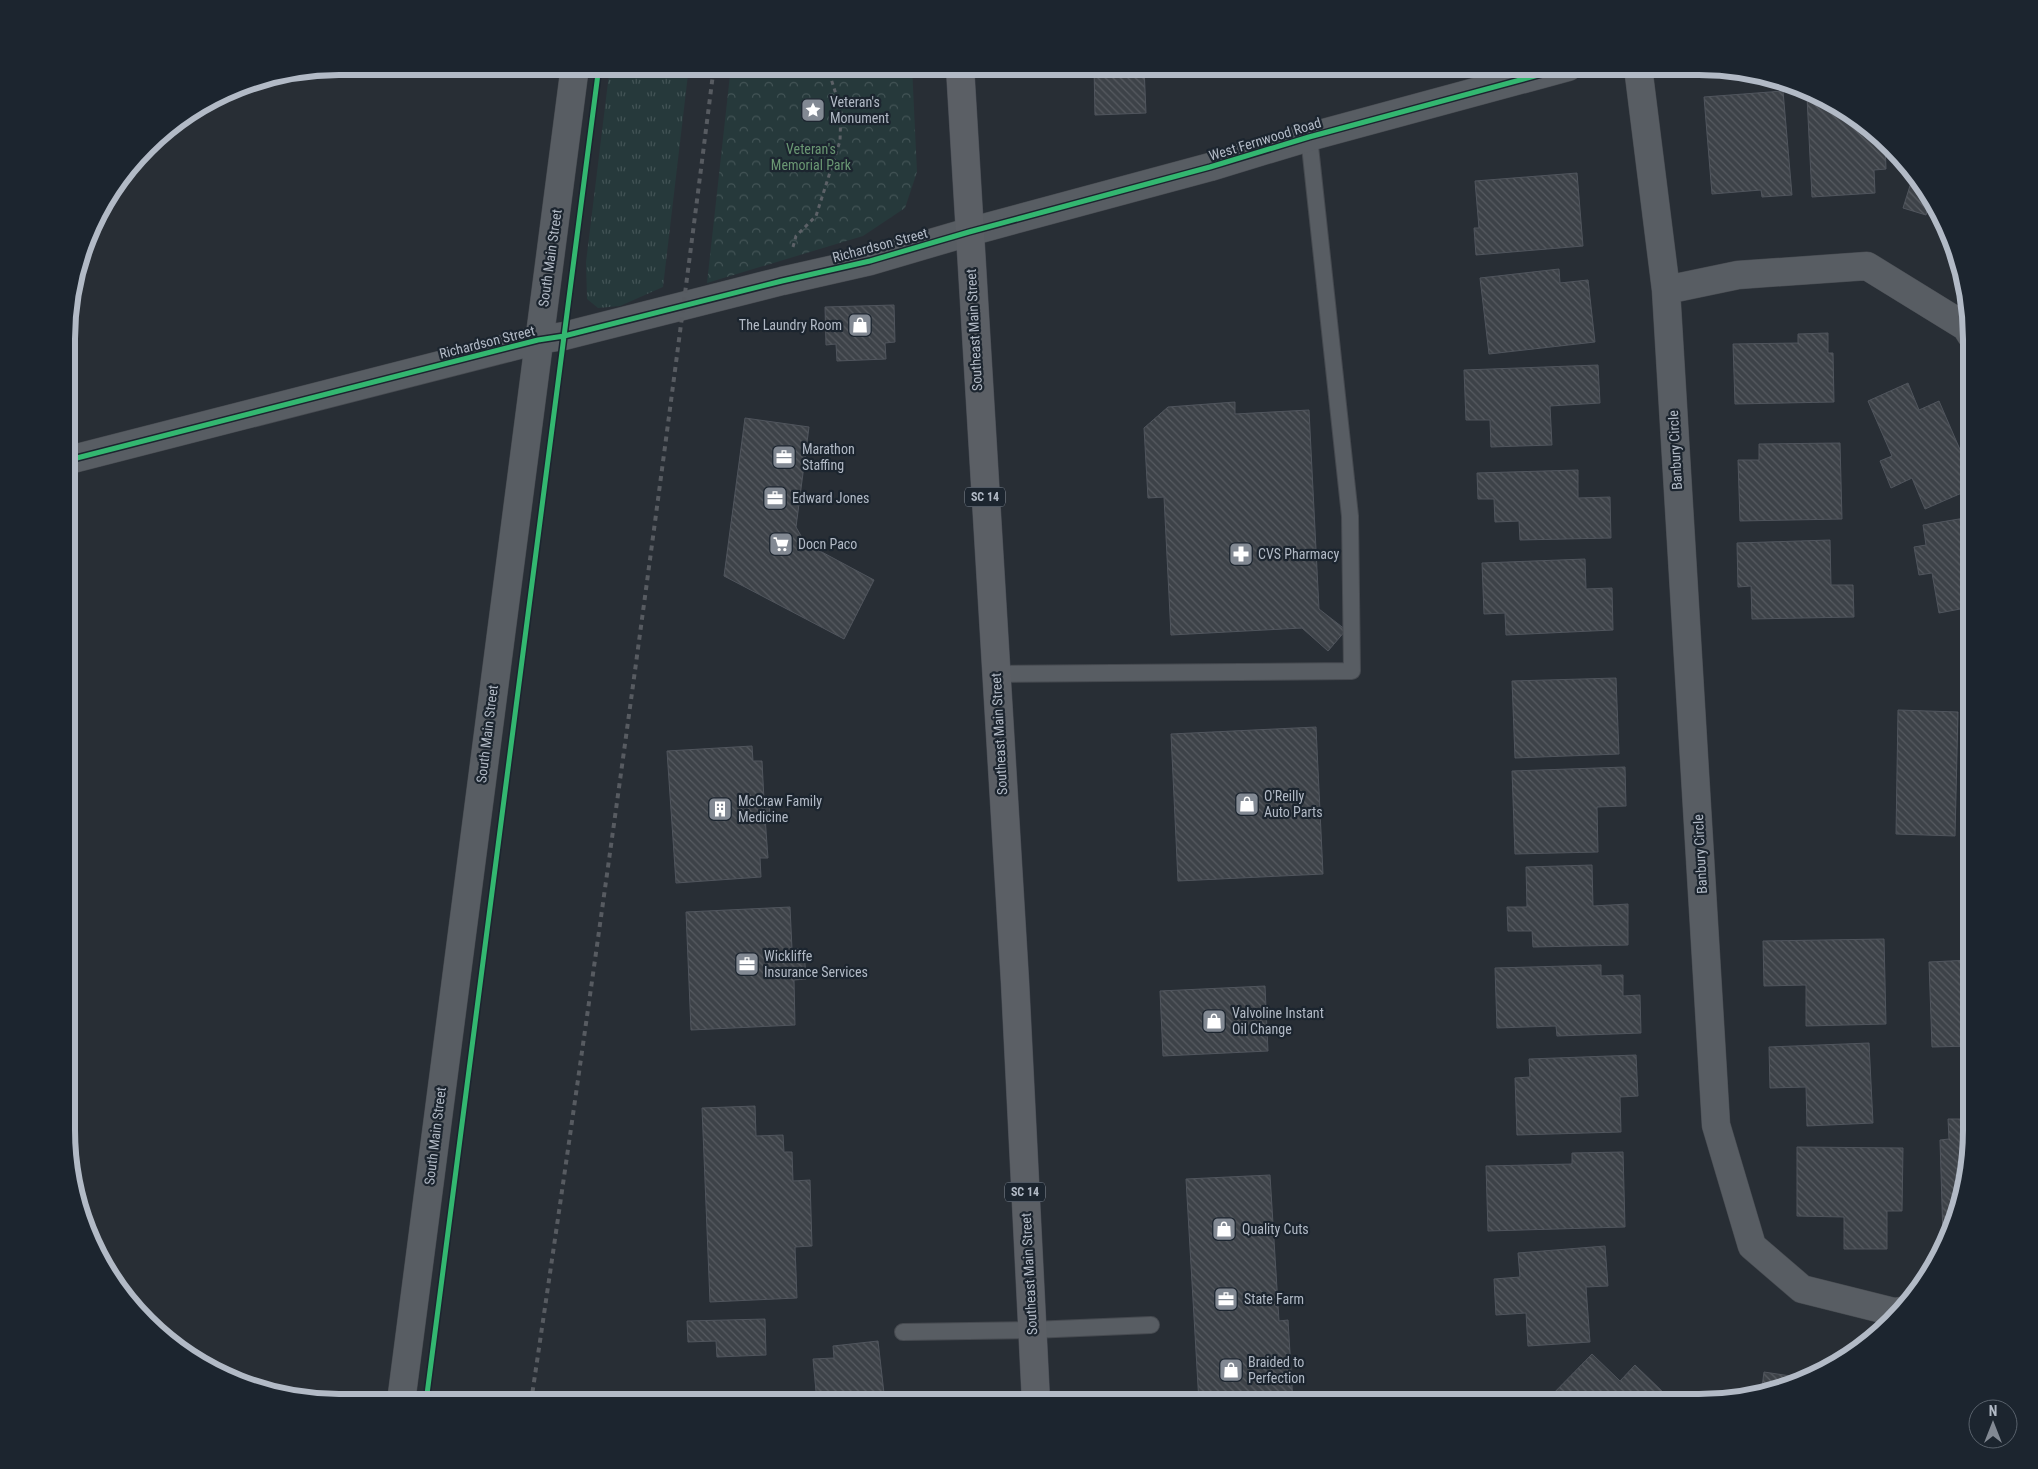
<svg xmlns="http://www.w3.org/2000/svg" width="2038" height="1469" viewBox="0 0 2038 1469" font-family="'Roboto Condensed',sans-serif">
<style>
.grass{fill:url(#grass-tufts)}
.park{fill:url(#park-crowns)}
.building{fill:url(#building-back-hatch);stroke:#50555d}
.lines{fill:none;stroke-linecap:round;stroke-linejoin:round}
.service-casing{stroke:#464a50;stroke-width:18}
.minor-casing{stroke:#464a50;stroke-width:29}
.primary-casing{stroke:#464a52;stroke-width:29}
.path{stroke:#5c6167;stroke-width:3;stroke-dasharray:4 4;stroke-linecap:butt}
.service{stroke:#585d63;stroke-width:16}
.minor{stroke:#585d63;stroke-width:28}
.primary{stroke:#5b5f65;stroke-width:28}
.rail{stroke:#575b61;stroke-width:4;stroke-dasharray:5 5;stroke-linecap:butt}
.cycleway-casing{stroke:#1c252f;stroke-width:8}
.cycleway{stroke:#33b770;stroke-width:5}
.labels{text-anchor:middle;dominant-baseline:central;stroke-width:4.5;stroke-linejoin:round;paint-order:stroke}
.shield{fill:#1c252f;stroke:#858d99;stroke-width:1}
.shield-label{font-size:12px;font-weight:bold;fill:#b2bac6}
.poi-label{font-size:14px;fill:#b2bac6;stroke:#1c252f;text-anchor:start}
.street-label{font-size:14px;fill:#b2bac6;stroke:#1c252f}
.park-label{font-size:14px;fill:#6a9773;stroke:#1c252f}
.rim{fill:none;stroke:#b2bac6;stroke-width:6}
</style>
<defs>
<pattern id="grass-tufts" width="24" height="20" patternUnits="userSpaceOnUse" patternTransform="scale(1.25)"><rect width="24" height="20" fill="#26393b"/><path d="M3 7l-1-3M5 7V3M7 7l1-3M15 17l-1-3M17 17v-4M19 17l1-3" fill="none" stroke="#435456"/></pattern>
<pattern id="park-crowns" width="20" height="18" patternUnits="userSpaceOnUse" patternTransform="scale(1.25)"><rect width="20" height="18" fill="#26393b"/><path d="M2 6a3 3 0 1 1 6 0M12 15a3 3 0 1 1 6 0" fill="none" stroke="#435456"/></pattern>
<pattern id="building-back-hatch" width="6" height="6" patternUnits="userSpaceOnUse" patternTransform="scale(1.25)"><rect width="6" height="6" fill="#3d4248"/><path d="M-1 5l2 2M0 0l6 6M5-1l2 2" fill="none" stroke="#575b61"/></pattern>
</defs>
<rect width="100%" height="100%" fill="#282e35"/>
<path class="grass" d="M610,66H689L663,287L620,306L598,308L587,299L586,262Z"/>
<path class="park" d="M731,66H912L917,172L905,208L863,236L707,283Z"/>
<path class="building" d="M1094,67H1144L1146,113L1095,115Z
M1783,91L1792,195L1762,197L1761,190L1712,194L1704,97Z
M1819,96L1865,123L1885,141L1886,169L1874,170L1875,193L1812,197L1807,97Z
M1577,173L1583,246L1476,255L1474,228H1479L1475,181Z
M1914,173L1938,210L1928,207L1926,215L1903,208Z
M1559,269L1560,283L1588,280L1595,342L1489,354L1480,278Z
M894,305L895,342L885,343L886,359L837,361L836,344L826,345L825,307Z
M1828,333V353H1833L1834,402L1735,404L1733,344L1798,343V334Z
M1598,365L1600,403L1550,406L1552,445L1491,447L1490,420H1466L1464,370Z
M1908,383L1919,410L1939,401L1971,475V489L1925,509L1912,478L1891,488L1880,461L1892,456L1868,401Z
M1235,402V414L1309,410L1319,609L1346,630L1328,651L1302,628L1171,635L1164,497L1148,498L1144,428L1168,407Z
M745,418L809,427L796,527L805,543L874,580L844,639L724,576Z
M1840,443L1842,519L1740,521L1738,460H1759V444Z
M1578,470V498L1610,497L1611,538L1520,540L1519,521L1495,522L1494,499H1478L1477,473Z
M1971,517V607L1939,613L1932,573L1919,575L1914,547L1926,545L1923,525Z
M1830,540L1831,585H1853L1854,617L1752,619L1751,586L1738,587L1737,543Z
M1585,559L1586,589L1612,588L1613,630L1506,635L1505,613L1484,614L1482,563Z
M1616,678L1619,754L1515,758L1512,681Z
M1898,710L1958,712L1955,836L1896,834Z
M1316,727L1323,874L1178,881L1171,734Z
M752,746L753,761H762L764,800H769L770,817H765L768,858H760L761,877L676,883L667,751Z
M1625,767L1626,806L1597,807L1598,852L1515,854L1512,771Z
M1592,865L1593,906L1628,904V945L1533,947L1532,931H1508L1507,907H1527L1526,867Z
M790,907L792,949H804L806,979L794,980L795,1025L691,1030L686,912Z
M1884,939L1886,1024L1806,1026V985L1764,986L1763,941Z
M1971,960V1046L1932,1047L1929,962Z
M1601,965V976L1623,975V996L1640,995L1641,1033L1557,1036L1556,1026L1497,1028L1495,968Z
M1265,986L1268,1051L1163,1056L1160,991Z
M1869,1043L1873,1123L1807,1126L1806,1087L1770,1088L1769,1047Z
M1636,1055L1638,1096L1620,1097L1621,1132L1517,1135L1515,1078L1530,1077L1529,1059Z
M755,1106L756,1136L783,1135L784,1152H792L793,1181L810,1180L812,1246L795,1247L797,1298L710,1302L702,1108Z
M1948,1119H1971V1148L1951,1234L1949,1238H1943L1940,1140L1949,1139Z
M1797,1147L1903,1148L1902,1211H1887V1249H1844V1217L1797,1216Z
M1623,1152L1625,1227L1488,1231L1486,1166L1572,1164V1153Z
M1270,1175L1279,1321L1288,1320L1293,1403H1199L1186,1179Z
M1605,1246L1608,1286L1586,1287L1590,1342L1528,1346L1526,1313L1496,1315L1494,1279L1520,1277L1518,1253Z
M765,1319L766,1355L717,1357L716,1341L688,1342L687,1321Z
M878,1341L885,1402H817L813,1359L834,1358L833,1346Z
M1592,1354L1620,1381L1635,1365L1665,1394L1656,1403H1544Z
M1764,1372L1804,1378L1803,1381L1769,1394L1761,1395Z"/>
<g class="lines">
<g class="service-casing">
<path id="service" d="M995,674L1352,671L1350,516L1309,137
M903,1332L1032,1330L1151,1325"/>
</g>
<g class="minor-casing">
<path id="minor" d="M1638,67L1666,290
M69,460L538,340L564,336L782,281L870,261L969,232L1210,167L1309,137L1568,67
M1901,1311L1894,1312L1802,1289L1752,1246L1716,1125L1666,290L1738,275L1867,266L1966,327L1971,335
M401,1402L575,66"/>
</g>
<g class="primary-casing">
<path id="primary" d="M960,67L1015,982L1036,1402"/>
</g>
<path class="path" d="M793,247L796,236L816,216L840,141L841,110L827,66"/>
<use href="#service" class="service"/>
<use href="#minor" class="minor"/>
<use href="#primary" class="primary"/>
<path class="rail" d="M531,1402C597,958 658,512 714,66"/>
<g class="cycleway-casing">
<path id="cycleway" d="M69,460L538,340L564,336L782,281L870,261L969,232L1210,167L1309,137L1568,67
M426,1402L599,66"/>
</g>
<use href="#cycleway" class="cycleway"/>
</g>
<defs>
<g id="sight-square" transform="scale(1.25)"><rect x="-9" y="-9" width="18" height="18" rx="4" fill="#828993" stroke="#1c252f"/><path d="M0-6L1.8-2.2L6-1.7L2.9 1.2L3.7 5.4L0 3.3L-3.7 5.4L-2.9 1.2L-6-1.7L-1.8-2.2Z" fill="#fff"/></g>
<g id="shop-square" transform="scale(1.25)"><rect x="-9" y="-9" width="18" height="18" rx="4" fill="#828993" stroke="#1c252f"/><path d="M-5-2.5h2.3a2.7 3.5 0 0 1 5.4 0H5L5.5 6h-11ZM-1.5-2.5h3a1.5 2.3 0 0 0-3 0Z" fill="#fff"/></g>
<g id="office-square" transform="scale(1.25)"><rect x="-9" y="-9" width="18" height="18" rx="4" fill="#828993" stroke="#1c252f"/><path d="M-6-3h4V-5.5h4V-3h4V5H-6ZM-1-4.5V-3h2v-1.5ZM-6 0V1H6V0Z" fill="#fff"/></g>
<g id="supermarket-square" transform="scale(1.25)"><rect x="-9" y="-9" width="18" height="18" rx="4" fill="#828993" stroke="#1c252f"/><path d="M-6-5.5h2.5l.6 2H6L4.5 2H-2.5L-4.4-4H-6ZM-1.5 3.2a1.3 1.3 0 1 0 .1 0ZM3 3.2a1.3 1.3 0 1 0 .1 0Z" fill="#fff"/></g>
<g id="pharmacy-square" transform="scale(1.25)"><rect x="-9" y="-9" width="18" height="18" rx="4" fill="#828993" stroke="#1c252f"/><path d="M-2-6h4v4h4v4h-4v4h-4v-4h-4v-4h4Z" fill="#fff"/></g>
<g id="building-square" transform="scale(1.25)"><rect x="-9" y="-9" width="18" height="18" rx="4" fill="#828993" stroke="#1c252f"/><path d="M-4-6H4V6H1V3H-1V6H-4ZM-2.5-4.3h1.7v1.8h-1.7ZM.8-4.3h1.7v1.8H.8ZM-2.5-1h1.7V.8h-1.7ZM.8-1h1.7V.8H.8Z" fill="#fff"/></g>
</defs>
<g fill-rule="evenodd">
<use href="#sight-square" x="813" y="110"/>
<use href="#shop-square" x="860" y="325"/>
<use href="#office-square" x="784" y="457"/>
<use href="#office-square" x="775" y="498"/>
<use href="#supermarket-square" x="781" y="544"/>
<use href="#pharmacy-square" x="1241" y="554"/>
<use href="#shop-square" x="1247" y="804"/>
<use href="#building-square" x="720" y="809"/>
<use href="#office-square" x="747" y="964"/>
<use href="#shop-square" x="1214" y="1021"/>
<use href="#shop-square" x="1224" y="1229"/>
<use href="#office-square" x="1226" y="1299"/>
<use href="#shop-square" x="1231" y="1370"/>
</g>
<g class="labels">
<g class="shield">
<rect x="965" y="487.5" width="40" height="19" rx="4"/>
<rect x="1005" y="1182.5" width="40" height="19" rx="4"/>
</g>
<g class="shield-label">
<text x="985" y="497">SC 14</text>
<text x="1025" y="1192">SC 14</text>
</g>
<g class="poi-label">
<text x="830" y="102">Veteran's<tspan x="830" dy="16">Monument</tspan></text>
<text x="842" y="325" text-anchor="end">The Laundry Room</text>
<text x="802" y="449">Marathon<tspan x="802" dy="16">Staffing</tspan></text>
<text x="792" y="498">Edward Jones</text>
<text x="798" y="544">Docn Paco</text>
<text x="1258" y="554">CVS Pharmacy</text>
<text x="1264" y="796">O'Reilly<tspan x="1264" dy="16">Auto Parts</tspan></text>
<text x="738" y="801">McCraw Family<tspan x="738" dy="16">Medicine</tspan></text>
<text x="764" y="956">Wickliffe<tspan x="764" dy="16">Insurance Services</tspan></text>
<text x="1232" y="1013">Valvoline Instant<tspan x="1232" dy="16">Oil Change</tspan></text>
<text x="1242" y="1229">Quality Cuts</text>
<text x="1244" y="1299">State Farm</text>
<text x="1248" y="1362">Braided to<tspan x="1248" dy="16">Perfection</tspan></text>
</g>
<g class="street-label">
<text transform="translate(1265 139) rotate(-17)">West Fernwood Road</text>
<text transform="translate(880 245) rotate(-15)">Richardson Street</text>
<text transform="translate(550 258) rotate(-82)">South Main Street</text>
<text transform="translate(974 330) rotate(-93)">Southeast Main Street</text>
<text transform="translate(487 342) rotate(-14)">Richardson Street</text>
<text transform="translate(1675 450) rotate(-93)">Banbury Circle</text>
<text transform="translate(487 734) rotate(-83)">South Main Street</text>
<text transform="translate(999 734) rotate(-93)">Southeast Main Street</text>
<text transform="translate(1700 854) rotate(-93)">Banbury Circle</text>
<text transform="translate(435 1136) rotate(-83)">South Main Street</text>
<text transform="translate(1029 1274) rotate(-93)">Southeast Main Street</text>
</g>
<g class="park-label">
<text x="811" y="149">Veteran's<tspan x="811" dy="16">Memorial Park</tspan></text>
</g>
</g>
<path d="M0 0H2038V1469H0ZM339 75H1699A264 264 0 0 1 1963 339V1130A264 264 0 0 1 1699 1394H339A264 264 0 0 1 75 1130V339A264 264 0 0 1 339 75Z" fill="#1c252f" fill-rule="evenodd"/>
<path class="rim" d="M339 75H1699A264 264 0 0 1 1963 339V1130A264 264 0 0 1 1699 1394H339A264 264 0 0 1 75 1130V339A264 264 0 0 1 339 75Z"/>
<g transform="translate(1993 1424)"><circle r="24" fill="#1c252f" stroke="#58616b"/>
<path d="M0-4L9 19L0 12L-9 19Z" fill="#828993"/>
<text y="-8" font-size="14" font-weight="bold" text-anchor="middle" fill="#b2bac6">N</text>
</g>
</svg>
